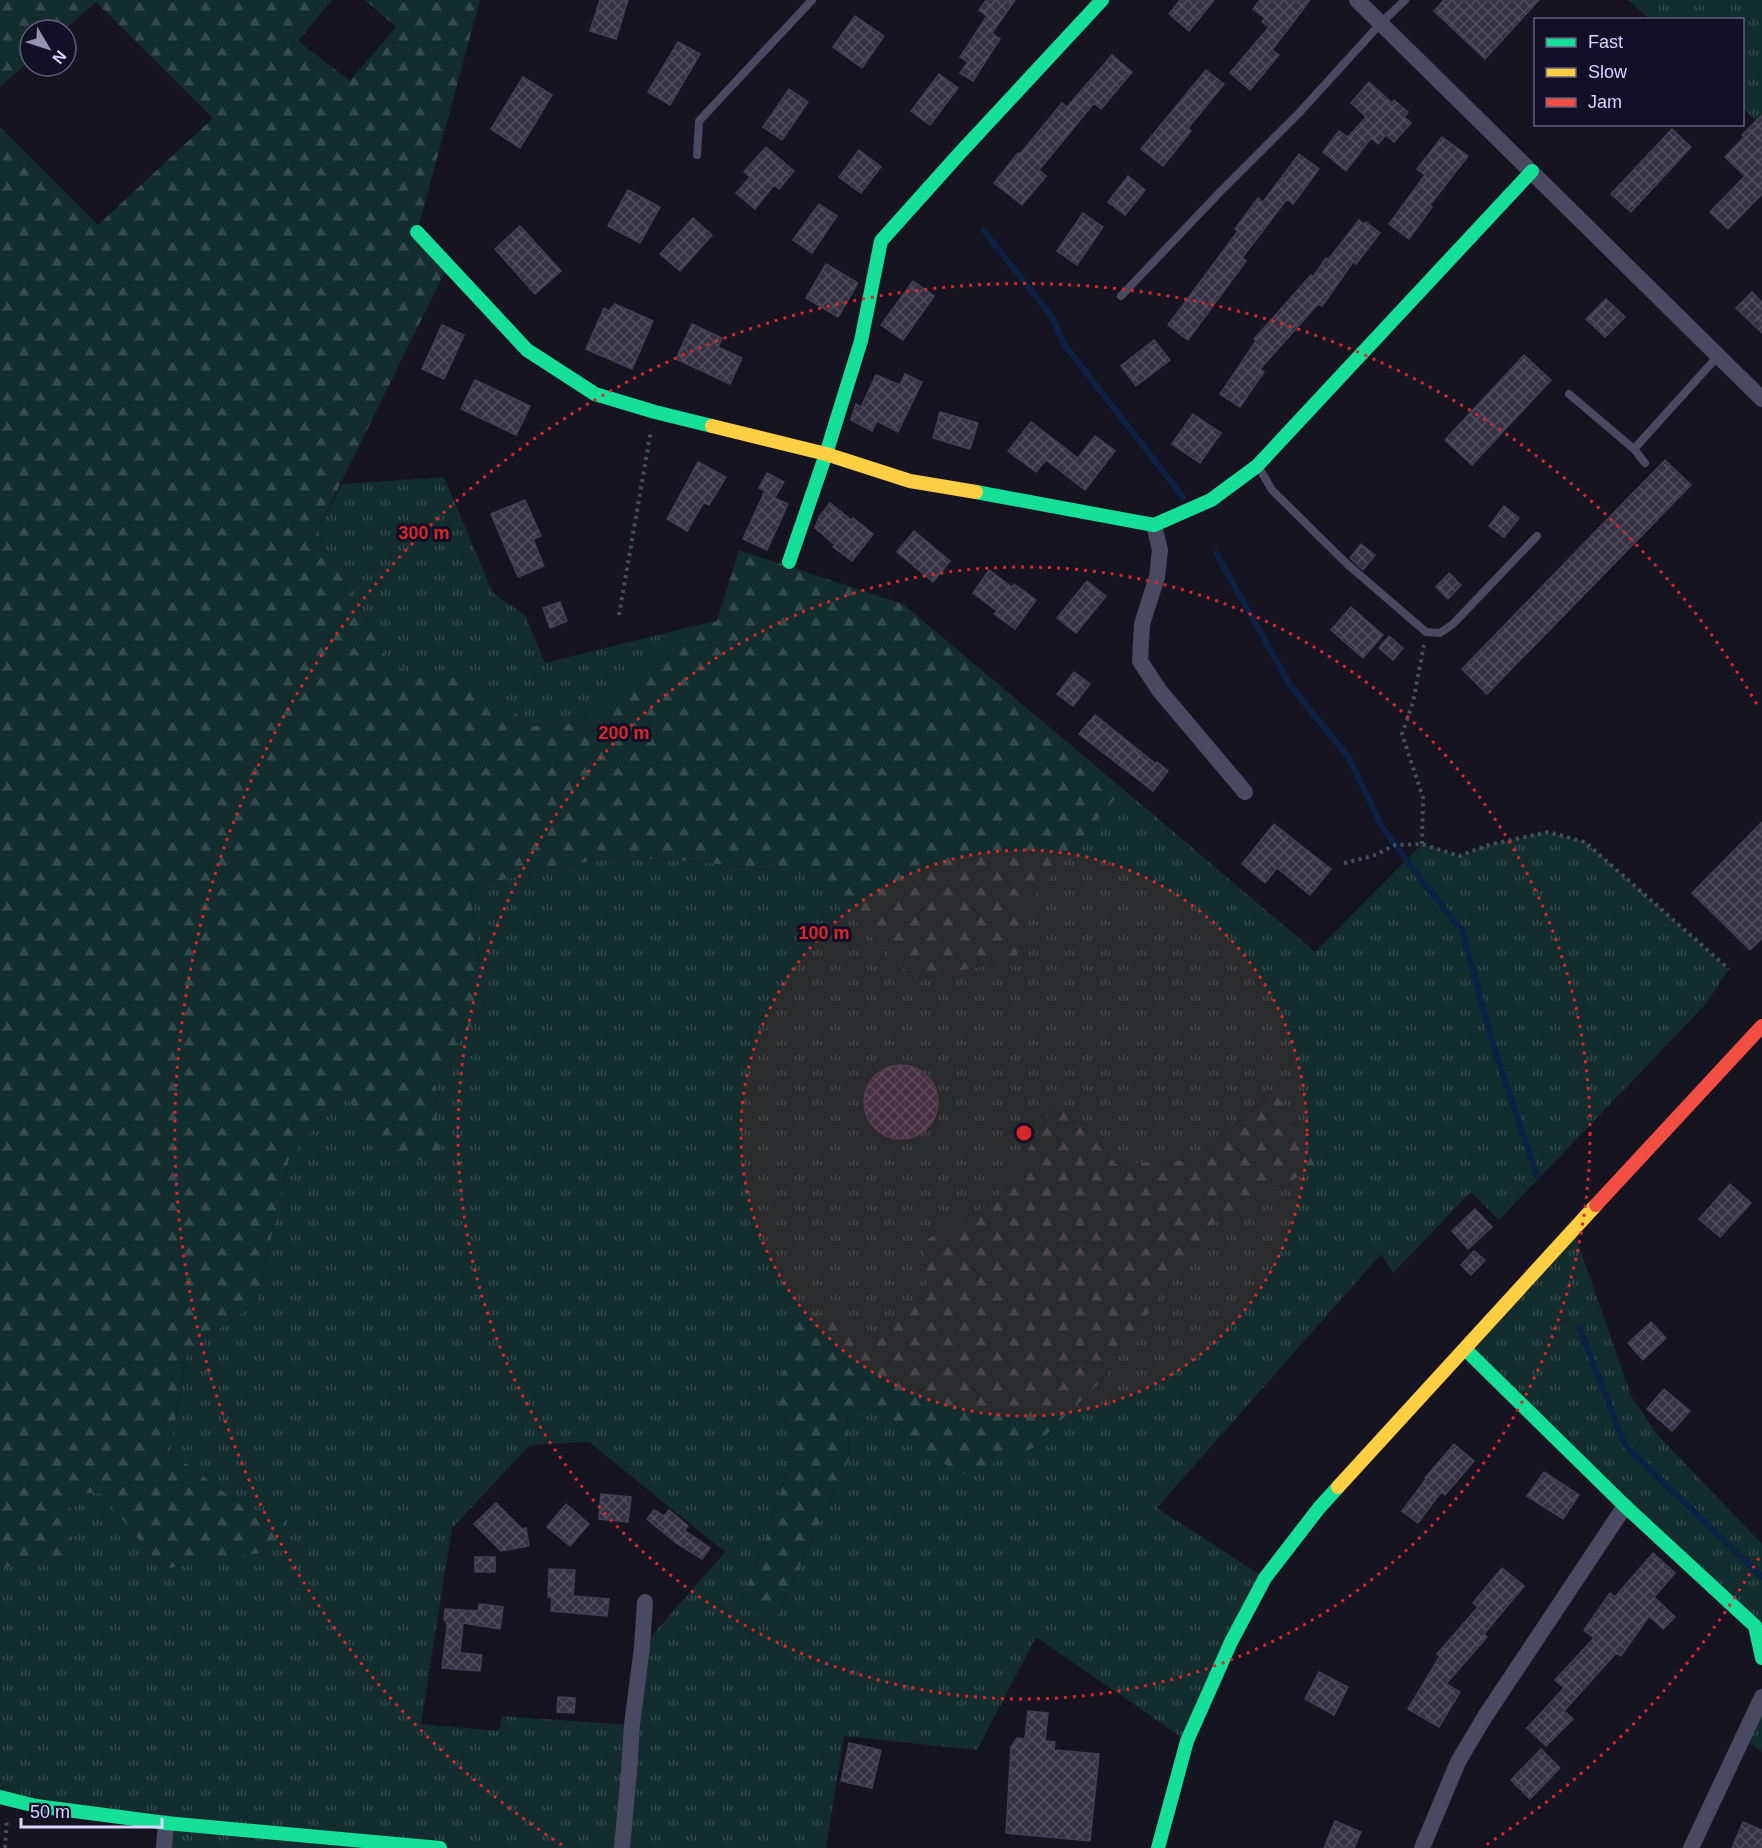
<svg xmlns="http://www.w3.org/2000/svg" width="1762" height="1848" viewBox="0 0 1762 1848" font-family="Helvetica,sans-serif">
<style>
.grass{fill:url(#grass-tufts);fill-rule:evenodd}
.forest{fill:url(#forest-firs)}
.lines{fill:none;stroke-linecap:round;stroke-linejoin:round}
.stream{stroke:#0d2144;stroke-width:6}
.building{fill:url(#building-cross-hatch);stroke:#433f54;stroke-width:1.5}
.path{stroke:#44505f;stroke-width:4;stroke-dasharray:3 4.5;stroke-linecap:butt}
.lane{stroke:#4a4962;stroke-width:8}
.street{stroke:#4a4962;stroke-width:16}
.fast{stroke:#16e098;stroke-width:14}
.slow{stroke:#ffcf43;stroke-width:14}
.jam{stroke:#f24e42;stroke-width:14}
.ring{fill:none;stroke:#d62828;stroke-width:3;stroke-dasharray:3 6}
.centre{fill:#d62828;stroke:#130f26;stroke-width:3}
.ring-label{font-size:18px;text-anchor:middle;font-weight:bold;fill:#d62828;stroke:#130f26;stroke-width:6;stroke-linejoin:round;paint-order:stroke}
</style>
<defs>
<pattern id="grass-tufts" width="24" height="20" patternUnits="userSpaceOnUse" patternTransform="scale(1.5)"><rect width="24" height="20" fill="#132c2d"/><path d="M3 7l-1-3M5 7V3M7 7l1-3M15 17l-1-3M17 17v-4M19 17l1-3" fill="none" stroke="#354a4c"/></pattern>
<pattern id="forest-firs" width="22" height="20" patternUnits="userSpaceOnUse" patternTransform="scale(1.5)"><rect width="22" height="20" fill="#132c2d"/><path d="M5 1l3.5 6h-7zM16 11l3.5 6h-7z" fill="#354a4c"/></pattern>
<pattern id="building-cross-hatch" width="8" height="8" patternUnits="userSpaceOnUse" patternTransform="scale(1.5)"><rect width="8" height="8" fill="#343243"/><path d="M0 0l8 8M0 8l8-8" fill="none" stroke="#514f5f"/></pattern>
</defs>
<rect width="100%" height="100%" fill="#161421"/>
<path class="grass" d="M1628,0H1762V127L1743,108L1742,20L1649,19Z
M444,477L493,593L525,615L545,663L694,626L579,723L532,726L469,678H413L386,657L317,531L342,484Z
M1123,789L1315,952L1422,844L1459,856L1488,845L1548,832L1585,842L1729,969L1706,1004L1499,1220L1471,1192L1393,1273L1381,1254L1157,1508L1265,1578L1187,1741L1036,1637L977,1750L844,1736L826,1848H164L166,1824L0,1797V1569L71,1554L70,1493H101L163,1569L286,1520L246,1509L170,1451L187,1352L256,1303L289,1159L344,1093L394,1167L438,1154L434,1074L484,1008L470,887L608,857L690,861L806,874L915,979L1016,960L1026,906ZM1273,1090L1316,1167L1208,1227L1104,1378L909,1437L874,1401L847,1417L849,1459L776,1618L741,1601L764,1544L795,1448L776,1396L901,1314L927,1288L924,1241L997,1200L1058,1100L1116,1164L1197,1160ZM589,1442L725,1552L642,1647L632,1725L502,1716L499,1731L421,1724L452,1528L530,1445Z
M1573,1229L1632,1398L1657,1434L1762,1544V1658L1755,1626L1465,1349Z
M1762,1697V1752L1744,1738Z"/>
<path class="forest" d="M0,0H332L298,41L350,81L396,27L365,0H480L417,232L449,264L317,531L386,657L413,678H469L532,726L579,723L694,626L717,621L739,550L903,604L1123,789L1026,906L1016,960L915,979L806,874L690,861L608,857L470,887L484,1008L434,1074L439,1154L394,1167L344,1093L289,1159L256,1303L187,1352L170,1451L246,1509L287,1520L282,1549L163,1569L101,1493H70L72,1554L0,1569V127L98,225L213,118L96,2L64,30H30V60L0,87Z
M1274,1090L1316,1167L1208,1227L1104,1378L1033,1448L960,1475L909,1437L874,1401L847,1417L849,1459L776,1618L741,1601L764,1544L795,1448L776,1396L802,1309L869,1334L901,1314L927,1288L924,1241L997,1200L1059,1099L1116,1164L1197,1160Z"/>
<g class="lines">
<path class="stream" d="M984,231L1052,317L1064,344L1183,497
M1216,553L1290,685L1349,758L1382,827L1423,882L1462,930L1492,1041L1537,1176
M1579,1327L1625,1445L1762,1577"/>
</g>
<path class="building" d="M600,0H628L616,39L590,31Z
M986,0H1015L992,33L1000,39L973,81L960,73L968,62L960,57L987,16L979,10Z
M1180,0H1214L1189,31L1169,14Z
M1260,0H1310L1272,50L1279,55L1250,90L1230,73L1269,27L1262,22L1265,18L1253,9Z
M1444,0H1539L1485,59L1434,11Z
M855,16L884,36L862,68L833,47Z
M678,42L700,54L670,105L648,92Z
M1112,55L1132,72L1101,109L1094,103L1039,170L1046,176L1022,205L994,183L1018,153L1020,154L1062,103L1067,107Z
M1206,70L1224,84L1188,128L1191,131L1163,166L1141,149Z
M939,74L958,88L930,125L911,111Z
M523,77L552,95L520,148L491,129Z
M1369,82L1392,103L1394,100L1408,112L1404,117L1411,123L1394,142L1386,135L1378,144L1371,138L1346,171L1323,152L1339,131L1348,137L1366,117L1351,103Z
M789,89L808,102L782,140L763,127Z
M1762,115V194L1728,229L1710,212L1745,176L1725,157L1744,137L1742,135Z
M1672,129L1691,147L1631,212L1611,194Z
M1442,137L1468,156L1430,205L1432,207L1409,239L1389,224L1425,175L1417,169Z
M766,147L794,171L779,189L774,185L755,209L736,193L750,177L744,172Z
M859,150L881,167L861,193L839,177Z
M1299,154L1319,169L1293,204L1287,199L1242,258L1246,261L1188,340L1168,325L1238,231L1235,229L1258,198L1263,202Z
M1128,176L1145,190L1125,215L1108,202Z
M628,190L660,207L640,243L608,226Z
M819,204L837,216L812,253L793,240Z
M1083,213L1103,227L1077,265L1057,251Z
M693,218L712,235L680,271L660,254Z
M1359,220L1364,224L1366,222L1380,233L1356,264L1353,262L1322,306L1318,304L1260,369L1264,372L1240,407L1220,394L1256,341L1254,339L1311,275L1313,277L1326,258L1328,260Z
M520,226L561,271L535,294L495,249Z
M826,264L858,283L838,317L806,298Z
M913,281L934,296L903,340L881,325Z
M1752,292L1762,302V333L1736,308Z
M1606,299L1625,317L1605,337L1586,319Z
M615,304L653,321L632,369L586,349L604,308L609,311Z
M692,324L722,338L718,347L742,358L730,384L676,359Z
M442,325L464,335L444,379L422,369Z
M1154,340L1170,360L1136,386L1121,366Z
M1524,355L1551,380L1472,465L1445,440Z
M905,374L922,382L898,432L877,421L872,431L851,420L856,404L861,407L876,375L900,385Z
M475,380L530,406L516,435L461,409Z
M940,412L978,423L970,449L933,438Z
M1193,414L1221,433L1200,463L1172,444Z
M1031,422L1078,458L1095,436L1115,451L1085,490L1046,460L1036,472L1008,451Z
M1665,460L1691,485L1487,694L1462,669Z
M698,462L726,477L709,505L704,502L687,531L667,519Z
M767,473L784,482L775,497L759,488Z
M764,493L788,504L767,550L743,539Z
M525,500L541,536L533,539L544,566L518,577L491,514Z
M830,503L851,520L853,518L873,534L852,561L833,547L835,545L815,528L819,517Z
M1504,506L1519,518L1504,537L1489,526Z
M914,531L950,561L933,582L897,552Z
M1361,544L1375,555L1363,570L1350,558Z
M989,570L1012,587L1014,584L1036,600L1015,629L994,614L997,611L973,593Z
M1449,573L1461,585L1448,599L1436,587Z
M1087,581L1106,596L1076,633L1057,618Z
M560,602L567,621L550,628L543,608Z
M1351,607L1383,635L1363,658L1331,630Z
M1389,636L1403,648L1393,660L1379,648Z
M1074,672L1090,684L1073,706L1057,694Z
M1095,715L1156,764L1157,762L1168,771L1153,791L1079,734Z
M1762,822V938L1750,950L1692,893Z
M1274,824L1331,869L1310,895L1277,868L1265,883L1242,864Z
M864 1102a37 37 0 1 1 74 0a37 37 0 1 1-74 0Z
M1730,1184L1751,1203L1720,1237L1699,1219Z
M1475,1209L1492,1227L1468,1249L1452,1231Z
M1474,1251L1485,1260L1471,1275L1461,1265Z
M1651,1322L1666,1338L1643,1360L1628,1343Z
M1664,1389L1690,1411L1672,1431L1647,1409Z
M1454,1444L1474,1461L1445,1495L1441,1492L1418,1523L1402,1511L1426,1479L1425,1478Z
M1544,1472L1579,1495L1563,1519L1527,1496Z
M601,1494L631,1497L628,1522L599,1519Z
M496,1503L522,1529L526,1528L529,1546L501,1551L474,1524Z
M566,1504L589,1524L570,1546L547,1527Z
M654,1510L664,1516L669,1510L688,1526L684,1530L710,1548L702,1559L676,1543L647,1519Z
M1653,1553L1675,1573L1654,1597L1675,1617L1663,1629L1649,1616L1621,1656L1616,1653L1564,1711L1573,1719L1546,1746L1527,1728L1564,1688L1555,1680L1594,1638L1584,1630L1610,1593L1615,1597Z
M475,1557H495V1572H475Z
M1502,1568L1524,1586L1484,1634L1487,1637L1446,1684L1460,1692L1439,1727L1408,1709L1440,1656L1437,1654L1478,1607L1473,1603Z
M549,1569L575,1570L573,1596L609,1599L607,1616L551,1611L552,1597H548Z
M479,1604L503,1607L500,1629L463,1623L460,1653L482,1655L480,1671L442,1668L447,1627L446,1620H444L445,1609L478,1611Z
M1319,1672L1348,1687L1334,1715L1305,1699Z
M558,1697L575,1698L574,1713L557,1712Z
M1028,1711L1048,1713L1045,1741L1055,1742L1054,1750L1099,1754L1090,1841L1006,1833L1011,1747L1017,1738L1025,1739Z
M849,1743L881,1750L872,1788L841,1781Z
M1541,1749L1560,1768L1530,1799L1511,1780Z
M1335,1821L1361,1832L1354,1848H1324Z
M1743,1822L1762,1830V1848H1732Z"/>
<g class="lines">
<path class="path" d="M619,615L651,430
M1422,844L1423,798L1402,734L1413,702L1424,645
M1344,863L1373,856L1395,845L1422,844L1459,856L1488,845L1548,832L1585,842L1729,969
M5,1848L7,1818"/>
<path class="lane" d="M697,155L699,121L812,0
M1121,296L1220,192L1299,113L1381,23L1405,0
M1569,394L1634,449L1645,463
M1634,449L1718,356
M1258,466L1272,490L1347,564L1426,632L1440,633L1453,624L1537,536"/>
<path class="street" d="M1357,0L1762,399
M1154,525L1160,550L1157,577L1142,624L1140,661L1159,690L1245,792
M164,1848L166,1823
M622,1848L629,1771L632,1725L642,1647L645,1602
M1422,1848L1458,1762L1484,1718L1625,1506
M1691,1848L1762,1697"/>
<path class="fast" d="M417,232L527,350L595,394L655,412L712,426
M976,492L1154,525L1211,500L1257,466L1532,171
M789,562L826,454L861,341L881,241L959,154L1102,0
M1465,1349L1625,1506L1755,1626L1762,1658
M0,1797L36,1806L166,1823L440,1848
M1158,1848L1187,1741L1231,1642L1265,1578L1319,1508L1338,1487"/>
<path class="slow" d="M712,426L826,454L910,481L976,492
M1338,1487L1596,1205"/>
<path class="jam" d="M1596,1205L1762,1026"/>
</g>
<circle cx="1024" cy="1133" r="283" fill="#d62828" fill-opacity=".12"/>
<g class="ring">
<circle cx="1024" cy="1133" r="283"/>
<circle cx="1024" cy="1133" r="566"/>
<path d="M1759 1558A849 849 0 0 1 1486 1845M562 1845A849 849 0 1 1 1759 708"/>
</g>
<circle cx="1024" cy="1133" r="9" class="centre"/>
<g class="ring-label">
<text x="424" y="539">300 m</text>
<text x="624" y="739">200 m</text>
<text x="824" y="939">100 m</text>
</g>
<rect x="1534" y="18" width="210" height="108" fill="#130f26" stroke="#625e7d" stroke-width="1.5"/>
<rect x="1546" y="38" width="30" height="9" fill="#16e098" stroke="#625e7d" stroke-width="1.5"/>
<text x="1588" y="48" font-size="18" fill="#d9d4ff">Fast</text>
<rect x="1546" y="68" width="30" height="9" fill="#ffcf43" stroke="#625e7d" stroke-width="1.5"/>
<text x="1588" y="78" font-size="18" fill="#d9d4ff">Slow</text>
<rect x="1546" y="98" width="30" height="9" fill="#f24e42" stroke="#625e7d" stroke-width="1.5"/>
<text x="1588" y="108" font-size="18" fill="#d9d4ff">Jam</text>
<g transform="translate(48 48) rotate(129)"><circle r="28" fill="#130f26" stroke="#625e7d" stroke-width="1.5"/>
<path d="M0-4.5L10 22L0 15L-10 22Z" fill="#9591b1"/>
<text y="-9" font-size="16" font-weight="bold" text-anchor="middle" fill="#d9d4ff">N</text>
</g>
<path d="M21 1818v9h141v-9" fill="none" stroke="#d9d4ff" stroke-width="3"/>
<text x="30" y="1818" font-size="18" fill="#d9d4ff" stroke="#130f26" stroke-width="4.5" paint-order="stroke">50 m</text>
</svg>
